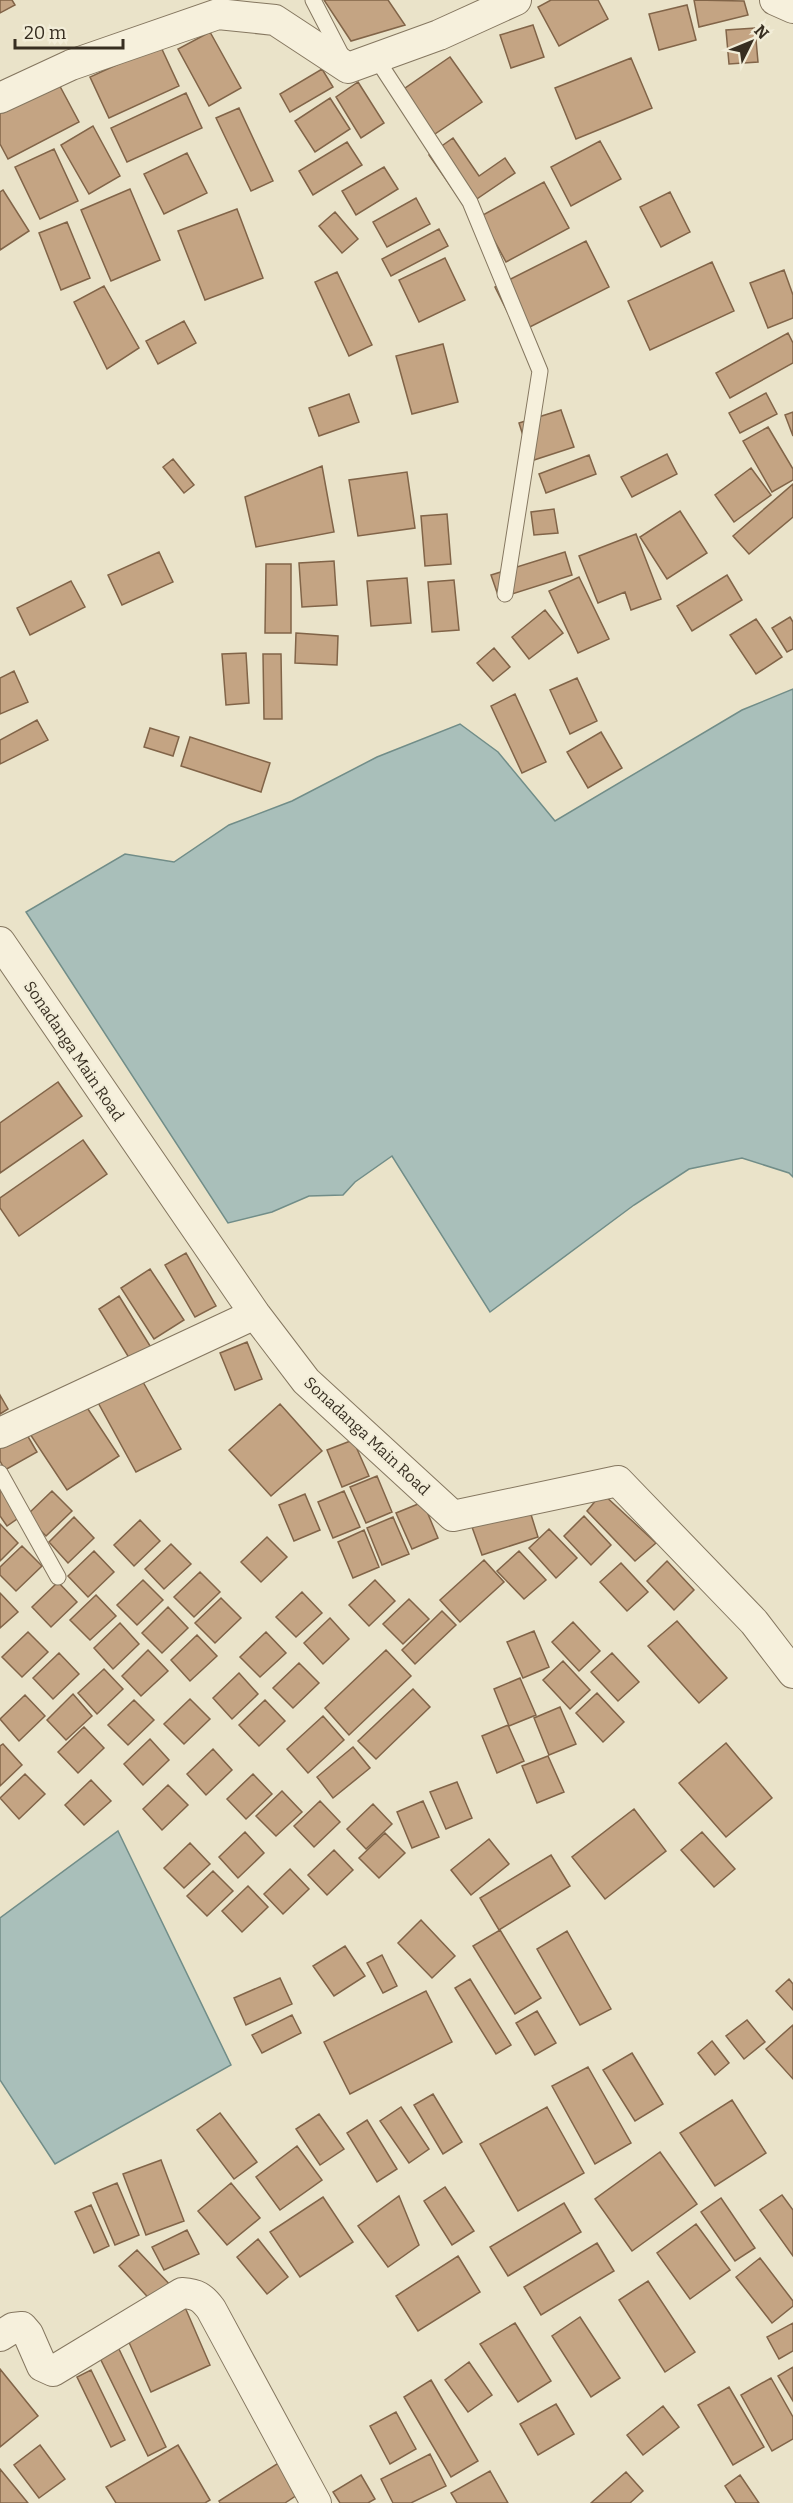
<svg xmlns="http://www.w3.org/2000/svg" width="793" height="2503" viewBox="0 0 793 2503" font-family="Bitter,serif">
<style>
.water{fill:#a9bfba;stroke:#718d88;stroke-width:1.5}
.building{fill:#c4a483;stroke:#816448;stroke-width:1.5}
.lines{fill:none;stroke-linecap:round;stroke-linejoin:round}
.service-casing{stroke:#857760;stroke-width:17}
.minor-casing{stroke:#857760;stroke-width:32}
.service{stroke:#f6f0dc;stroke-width:15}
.minor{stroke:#f6f0dc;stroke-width:30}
.labels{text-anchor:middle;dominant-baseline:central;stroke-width:4.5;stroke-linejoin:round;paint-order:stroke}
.street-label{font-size:16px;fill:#372e21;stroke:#f2edd8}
</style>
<rect width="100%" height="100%" fill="#eae3c9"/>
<path class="water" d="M793,689V1177L789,1173L742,1158L689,1169L634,1205L490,1312L392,1156L355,1182L343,1195L309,1196L272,1212L228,1223L26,912L125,854L174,862L229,825L292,801L377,757L460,724L498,752L555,821L742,710Z
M118,1831L231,2065L55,2164L0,2080V1918Z"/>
<path class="building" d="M0,0H12L15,5L0,13Z
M324,0H388L405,25L351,41Z
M551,0H598L608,19L559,46L538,7Z
M694,0L744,1L748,15L699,27Z
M687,5L696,40L659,50L649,14Z
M533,25L544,57L511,68L500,35Z
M755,28L758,62L729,64L726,30Z
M210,32L241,88L209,106L178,49Z
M160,45L179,86L109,118L90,77Z
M450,57L482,102L429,138L398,93Z
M631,58L652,108L576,139L555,88Z
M322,69L333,87L290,112L280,94Z
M55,77L79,122L8,159L0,144V106Z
M358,82L384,123L361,138L336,97Z
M186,93L202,128L127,162L111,128Z
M330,98L350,129L315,152L295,121Z
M239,108L273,181L251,191L216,118Z
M93,126L120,176L89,194L61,145Z
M453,138L479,176L505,158L515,173L465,207L429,155Z
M600,141L621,179L571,206L551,167Z
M347,142L362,165L313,195L299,171Z
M54,149L78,201L40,219L15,167Z
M187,153L207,193L164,214L144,174Z
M384,167L398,189L356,215L342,191Z
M544,182L569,228L506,262L481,216Z
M130,189L160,260L111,281L81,210Z
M3,190L29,231L0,250V192Z
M670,192L690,232L661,247L640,207Z
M416,198L430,224L387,247L373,222Z
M237,209L263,278L205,300L178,231Z
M335,212L358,239L342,253L319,226Z
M67,222L90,278L61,290L39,233Z
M439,229L448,246L391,276L382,259Z
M586,241L609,287L518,333L495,287Z
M445,258L465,300L419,322L399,280Z
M712,262L734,311L650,350L628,301Z
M784,270L793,295V318L768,328L750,283Z
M337,272L372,345L349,356L315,282Z
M104,286L139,348L107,369L74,302Z
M184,321L196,343L158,364L146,341Z
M788,333L793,343V363L730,398L716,373Z
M443,344L458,402L412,414L396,356Z
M766,393L777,414L740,433L729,413Z
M349,394L359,422L319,436L309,408Z
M561,410L574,447L531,461L519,423Z
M793,412V436L785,415Z
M768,427L793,469V480L772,492L743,441Z
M667,454L677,474L632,497L621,477Z
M589,455L596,474L546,493L539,474Z
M173,459L194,485L184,493L163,467Z
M322,466L334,532L256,547L245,497Z
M751,468L771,495L734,522L715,495Z
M407,472L415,528L358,536L349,480Z
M793,484V517L749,554L733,536Z
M554,509L558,533L534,535L531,512Z
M680,511L707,553L667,579L640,537Z
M447,514L451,564L425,566L421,516Z
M636,534L661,599L631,610L625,592L598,603L579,556Z
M159,552L173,582L122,605L108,575Z
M565,552L572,575L499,598L491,575Z
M334,561L337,605L302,607L299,563Z
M266,564H291V633H265Z
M727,575L742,600L692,631L677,606Z
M579,577L609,639L578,653L549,591Z
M407,578L411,623L371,626L367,581Z
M454,580L459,630L432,632L428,582Z
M71,581L85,607L30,635L17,608Z
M545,610L563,633L529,659L512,637Z
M790,617L793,622V649L787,652L772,628Z
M756,619L782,657L756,674L730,635Z
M296,633L338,636L337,665L295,663Z
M494,648L510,667L493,681L477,663Z
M246,653L249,703L226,705L222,654Z
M263,654H281L282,719H264Z
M14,671L28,702L0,714V678Z
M577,678L597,721L570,734L550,690Z
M515,694L546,762L522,773L491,706Z
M37,720L48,740L0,764V740Z
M150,728L179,737L173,756L144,747Z
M601,732L622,768L588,788L567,752Z
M190,737L270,763L261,792L181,766Z
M58,1082L82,1116L0,1173V1123Z
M83,1140L107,1174L19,1236L0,1208V1198Z
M186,1253L216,1306L195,1317L165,1265Z
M150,1269L184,1320L154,1339L121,1288Z
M119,1296L152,1349L131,1361L99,1309Z
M247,1342L262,1379L235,1390L220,1353Z
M139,1375L181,1449L136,1472L95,1397Z
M0,1395L8,1409L0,1414Z
M82,1400L119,1456L67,1490L30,1434Z
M280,1404L322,1451L271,1496L229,1450Z
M23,1428L37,1452L5,1470L0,1461V1439Z
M353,1440L369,1476L342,1487L327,1450Z
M377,1476L392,1512L366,1523L350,1487Z
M0,1482L27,1512L7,1526L0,1516Z
M52,1491L72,1511L46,1536L26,1516Z
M344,1491L360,1527L333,1538L318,1502Z
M602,1493L656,1543L635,1561L587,1511Z
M305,1494L320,1530L294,1541L279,1505Z
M423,1502L438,1538L412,1549L396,1513Z
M529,1508L538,1537L482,1555L472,1527Z
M584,1516L611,1545L591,1565L564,1536Z
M74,1517L94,1538L68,1563L49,1542Z
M393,1517L409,1554L382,1565L367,1528Z
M140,1520L160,1541L134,1566L114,1545Z
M0,1524L18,1543L0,1561Z
M549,1529L577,1558L556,1578L529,1548Z
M364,1530L379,1567L353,1578L338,1542Z
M267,1537L287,1557L261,1582L241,1562Z
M171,1544L191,1564L164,1589L145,1569Z
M22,1546L42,1566L16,1591L0,1575V1567Z
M94,1551L114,1572L88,1597L68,1576Z
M519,1551L546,1580L524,1599L497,1571Z
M484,1560L504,1582L460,1622L440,1600Z
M667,1561L694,1590L674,1610L647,1581Z
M621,1563L648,1592L627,1611L600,1582Z
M200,1572L220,1592L194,1617L174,1597Z
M143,1580L163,1600L137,1625L117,1605Z
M375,1580L395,1601L369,1626L349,1605Z
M58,1582L77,1602L51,1627L32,1607Z
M302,1592L322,1613L296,1637L276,1617Z
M0,1593L18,1612L0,1628Z
M96,1595L116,1616L90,1640L70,1620Z
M221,1598L241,1618L215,1643L195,1623Z
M409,1599L429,1619L403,1644L383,1624Z
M168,1607L188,1628L162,1653L142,1633Z
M442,1611L456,1625L415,1664L402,1650Z
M330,1618L349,1639L323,1664L304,1643Z
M677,1621L727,1678L699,1703L648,1646Z
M573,1622L600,1651L579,1671L552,1642Z
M120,1623L139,1644L113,1669L94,1648Z
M534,1631L549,1667L523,1678L507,1642Z
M28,1632L48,1652L22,1677L2,1657Z
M266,1632L286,1653L260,1677L240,1657Z
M197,1635L217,1656L190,1681L171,1660Z
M148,1650L168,1671L141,1696L122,1676Z
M386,1650L411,1676L349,1735L325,1708Z
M59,1653L79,1674L53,1699L33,1678Z
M612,1653L639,1682L618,1701L591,1672Z
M563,1661L590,1690L570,1709L543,1680Z
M299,1663L319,1683L293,1708L273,1688Z
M104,1669L123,1689L97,1714L78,1693Z
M239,1673L258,1694L232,1719L213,1698Z
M520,1678L536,1715L509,1726L494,1689Z
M413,1689L430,1707L376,1759L358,1741Z
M597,1693L624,1722L603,1742L576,1713Z
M73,1694L92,1716L66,1740L47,1720Z
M25,1695L45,1716L19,1741L0,1719Z
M190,1699L210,1719L184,1744L164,1724Z
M134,1700L154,1720L128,1745L108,1725Z
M265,1700L285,1721L259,1746L239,1725Z
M560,1707L576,1744L549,1755L534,1718Z
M323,1716L344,1740L308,1773L287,1749Z
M508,1725L524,1761L497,1773L482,1736Z
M84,1727L104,1748L78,1773L58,1752Z
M150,1739L169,1760L143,1785L124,1764Z
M726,1743L772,1798L726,1837L679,1783Z
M3,1744L22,1765L0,1786V1746Z
M353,1747L370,1768L333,1798L317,1777Z
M213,1749L232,1770L206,1795L187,1774Z
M548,1756L564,1792L537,1803L522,1766Z
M25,1774L45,1794L19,1819L0,1798Z
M253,1774L272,1794L246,1819L227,1799Z
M91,1780L111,1801L84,1825L65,1805Z
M457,1782L472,1818L446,1829L430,1792Z
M168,1785L188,1805L162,1830L143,1809Z
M282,1791L302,1812L276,1836L256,1816Z
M320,1801L340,1822L314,1847L294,1826Z
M423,1801L439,1837L412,1848L397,1812Z
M373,1804L392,1824L366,1849L347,1829Z
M634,1809L666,1851L605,1899L572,1857Z
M245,1832L264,1853L238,1878L219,1857Z
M702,1832L735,1869L714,1887L681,1850Z
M385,1833L405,1853L379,1878L359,1858Z
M489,1839L509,1864L471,1895L451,1870Z
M190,1843L210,1864L184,1888L164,1868Z
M334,1850L353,1870L327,1895L308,1875Z
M551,1855L570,1886L499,1930L480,1898Z
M290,1869L309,1889L283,1914L264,1894Z
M213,1871L233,1891L207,1916L187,1896Z
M248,1886L268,1907L242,1932L222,1911Z
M421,1920L455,1956L432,1978L398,1943Z
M500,1930L541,1998L515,2014L473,1946Z
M567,1931L611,2009L580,2025L537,1949Z
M345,1946L365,1976L334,1996L313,1966Z
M382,1955L397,1986L383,1993L367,1963Z
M280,1978L292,2004L246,2025L234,1998Z
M470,1979L511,2045L496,2054L455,1988Z
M789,1979L793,1984V2010L776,1991Z
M426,1991L452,2042L350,2094L324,2042Z
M537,2011L556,2043L535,2055L516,2023Z
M292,2015L301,2033L262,2053L252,2035Z
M747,2020L765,2042L744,2059L726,2036Z
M793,2025V2079L766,2049Z
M712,2041L729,2063L715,2075L698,2053Z
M632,2053L663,2104L635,2121L603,2070Z
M588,2067L631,2143L595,2164L552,2086Z
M433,2094L462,2142L443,2154L414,2105Z
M732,2100L766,2153L715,2186L680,2133Z
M401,2107L429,2149L409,2163L380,2121Z
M547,2107L584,2173L518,2211L480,2144Z
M220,2113L257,2162L234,2179L197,2130Z
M319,2114L344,2149L320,2165L296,2129Z
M367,2120L397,2169L377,2182L347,2133Z
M297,2146L322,2180L280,2210L256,2177Z
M660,2152L697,2204L632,2251L595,2199Z
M161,2160L184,2221L146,2235L123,2174Z
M117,2183L139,2235L115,2245L93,2193Z
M231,2183L260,2218L227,2245L198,2211Z
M445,2187L474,2231L452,2245L424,2201Z
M782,2195L793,2210V2256L760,2210Z
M399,2196L419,2245L388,2267L358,2226Z
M323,2197L353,2242L300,2277L270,2232Z
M721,2198L755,2248L735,2261L701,2212Z
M564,2203L581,2232L508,2276L490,2247Z
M91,2205L109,2246L94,2253L75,2212Z
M696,2224L730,2270L690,2299L657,2253Z
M187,2230L199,2254L164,2270L152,2247Z
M258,2239L288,2277L267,2294L237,2257Z
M597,2243L614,2271L541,2315L524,2287Z
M137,2250L175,2290L157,2307L119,2266Z
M458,2256L480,2292L418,2331L396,2296Z
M760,2258L793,2301V2306L772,2323L736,2277Z
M648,2281L695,2352L665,2372L619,2300Z
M184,2305L210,2365L151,2392L124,2331Z
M580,2317L620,2378L591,2397L552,2336Z
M515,2323L551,2381L518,2402L480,2344Z
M793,2323V2351L779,2359L767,2337Z
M117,2345L166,2447L148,2456L98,2354Z
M469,2362L492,2395L468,2412L445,2380Z
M793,2367V2401L778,2376Z
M0,2369L38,2416L0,2447Z
M91,2370L125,2440L111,2447L77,2377Z
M771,2378L793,2417V2439L772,2451L741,2395Z
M431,2380L478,2461L451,2477L404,2397Z
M729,2387L764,2447L733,2465L698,2405Z
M556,2404L574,2434L538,2455L520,2424Z
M663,2406L679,2427L643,2455L627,2435Z
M396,2412L416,2449L390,2464L370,2426Z
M40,2445L65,2479L39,2498L14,2465Z
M178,2445L210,2500L205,2503H116L106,2487Z
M430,2454L446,2486L411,2503H393L381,2479Z
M280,2462L300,2493L285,2503H220L219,2501Z
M0,2469L28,2503H0Z
M490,2471L508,2503H457L451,2493Z
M626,2472L643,2491L630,2503H591Z
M361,2475L375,2499L368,2503H340L333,2492Z
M740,2475L759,2503H736L725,2486Z"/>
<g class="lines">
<g class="service-casing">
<path id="service" d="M313,0L343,58
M376,58L470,202L540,371L505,594
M0,1473L58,1577"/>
</g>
<g class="minor-casing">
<path id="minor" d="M775,0L793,8
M0,98L71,65L218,14L275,20L348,68L439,35L516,0
M0,942L255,1314L306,1381L453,1516L618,1481L754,1622L793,1673
M0,1433L255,1314
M0,2336L13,2328L22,2327L28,2334L42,2366L53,2371L182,2293C197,2294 202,2297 211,2309L316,2503"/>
</g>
<use href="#service" class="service"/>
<use href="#minor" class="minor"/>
</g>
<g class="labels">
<g class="street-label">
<text transform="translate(74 1051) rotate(56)">Sonadanga Main Road</text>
<text transform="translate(367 1436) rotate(43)">Sonadanga Main Road</text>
</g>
</g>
<g transform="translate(751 42) rotate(47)" stroke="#f2edd8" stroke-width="4.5" paint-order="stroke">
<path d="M0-4.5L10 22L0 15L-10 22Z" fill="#372e21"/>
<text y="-9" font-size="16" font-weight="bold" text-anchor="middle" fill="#372e21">N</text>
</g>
<path d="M15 39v9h108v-9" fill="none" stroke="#372e21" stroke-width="3"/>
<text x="24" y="39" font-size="18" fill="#372e21" stroke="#f2edd8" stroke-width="4.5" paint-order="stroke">20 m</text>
</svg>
